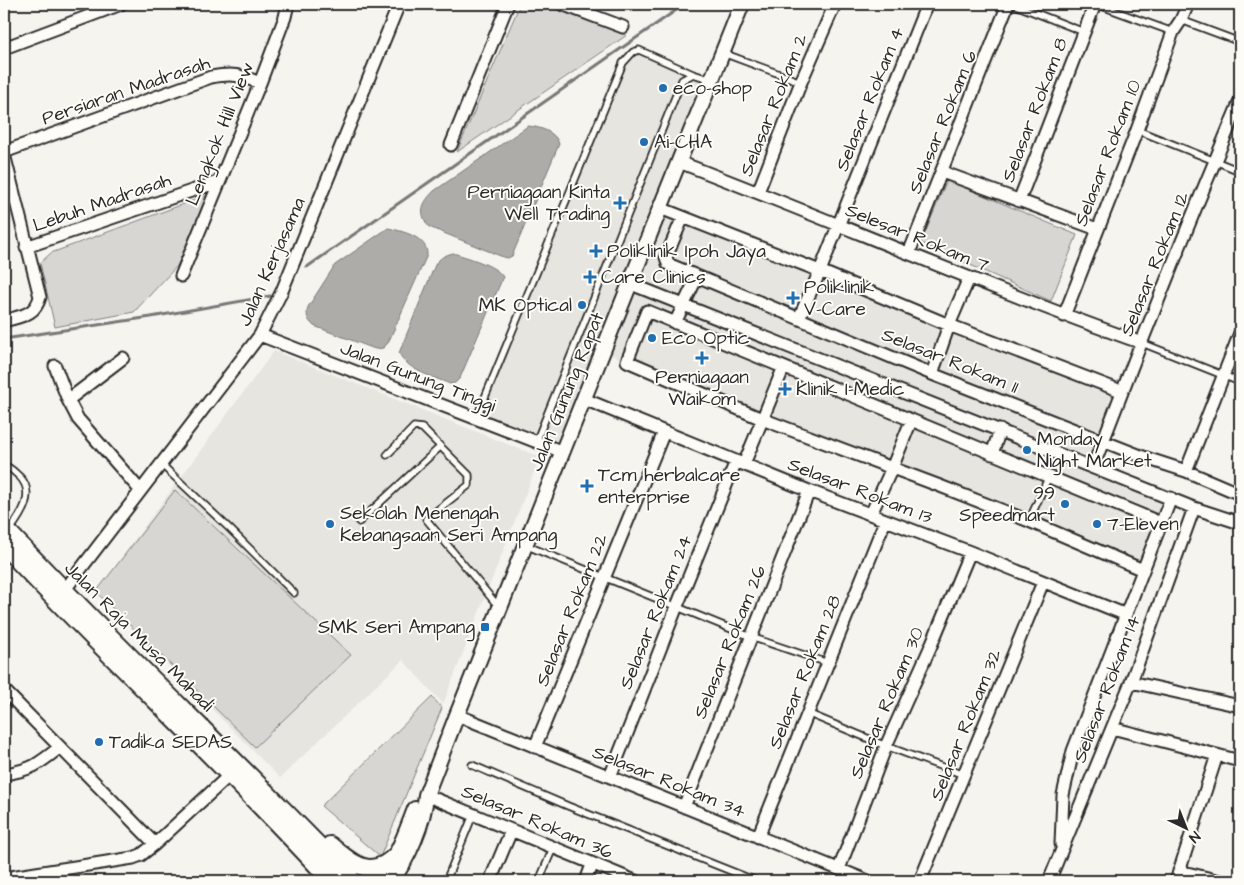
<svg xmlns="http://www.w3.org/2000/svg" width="1244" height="885" viewBox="0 0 1244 885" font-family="'Architects Daughter',sans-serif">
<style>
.built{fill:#e6e5e0}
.green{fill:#d7d6d2;stroke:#81807e}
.water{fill:#adaca9;stroke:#797877}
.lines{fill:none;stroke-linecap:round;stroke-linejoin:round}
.stream{stroke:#797877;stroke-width:3}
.service-casing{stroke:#2b2b2b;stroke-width:9}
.minor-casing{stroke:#2b2b2b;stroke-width:15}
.tertiary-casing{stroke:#2b2b2b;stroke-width:18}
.secondary-casing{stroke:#2b2b2b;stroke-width:20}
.path{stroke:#2b2b2b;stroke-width:2;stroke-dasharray:5 4;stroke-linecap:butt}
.service{stroke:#fdfcf7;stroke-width:5.5}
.minor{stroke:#fdfcf7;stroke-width:11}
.tertiary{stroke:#fdfcf7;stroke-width:14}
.secondary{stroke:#fdfcf7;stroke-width:16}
.poi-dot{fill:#1f6fb2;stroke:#fdfcf7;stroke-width:2}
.labels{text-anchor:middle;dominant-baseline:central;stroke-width:4;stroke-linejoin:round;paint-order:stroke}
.poi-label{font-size:19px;fill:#2b2b2b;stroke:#fdfcf7;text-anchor:start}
.street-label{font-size:19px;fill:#2b2b2b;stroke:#fdfcf7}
</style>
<rect width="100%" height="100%" fill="#f5f4ef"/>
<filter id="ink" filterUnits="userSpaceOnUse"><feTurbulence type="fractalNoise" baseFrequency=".02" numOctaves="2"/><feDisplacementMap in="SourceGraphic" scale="10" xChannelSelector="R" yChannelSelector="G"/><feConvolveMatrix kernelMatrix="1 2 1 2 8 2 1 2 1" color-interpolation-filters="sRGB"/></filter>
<g filter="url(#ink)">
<path class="built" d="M633,47L712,82L660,210L1122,392L1093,467L1172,498L1138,567L604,352L563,451L476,419Z
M274,351L540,457L443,704L403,660L280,778L96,592Z"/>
<path class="green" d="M520,4H540L627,35L457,152Z
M947,180L1077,235L1051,301L921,243Z
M208,195L177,266L134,312L55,327L40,263L51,253Z
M175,490L351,655L255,747L96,592Z
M432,697L442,708L380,857L321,806Z"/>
<path class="water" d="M528,126C540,127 556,132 559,144L512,256L508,258L503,257L429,227C418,212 422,203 434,191Z
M388,228C402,231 428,237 427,255L388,343L383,348L375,349L314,326C307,320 306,315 308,307L335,265Z
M453,253C466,257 496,265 503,277L460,378L455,383L450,384C432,376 408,371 399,353L435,265C439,258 445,255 453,253Z"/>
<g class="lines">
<path class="stream" d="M307,267L685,4
M4,339L151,317L270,296"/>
<g class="service-casing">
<path id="service" d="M1013,4L1084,32
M1096,4L1173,32
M1181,20L1240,42
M723,53L801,82
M1137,130L1240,171
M1142,343L1240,382
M476,419L623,63L633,52L639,50L693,74
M536,442L682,80L693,74L712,80
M387,455L414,427L422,428L469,475V485L426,519L498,606
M161,464L230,529L294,593
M4,466C11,467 15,473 20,477C36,494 21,515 10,530
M1029,521L1048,478
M359,522L440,447
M525,545L751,637L828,663
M807,713L886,746L964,775
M472,765L568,806L756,881
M446,881L473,815
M539,881L553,848"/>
</g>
<g class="minor-casing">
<path id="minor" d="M562,4L623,27
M4,48L121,4
M451,145L508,4
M4,152L211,77C233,73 240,75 260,83
M4,154L40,297C35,316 20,316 4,321
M679,162C834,221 986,288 1142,343
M942,172L1097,229
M758,192L801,82L835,4
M1019,201L1095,4
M660,208L820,271L949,325L1121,391
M683,217L666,257L668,264L932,374L1146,458L1186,471L1240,494
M26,247L218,182
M909,253L1008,4
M181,276L260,83L285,17L288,4
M631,284L1194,508L1240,523
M1064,316L1137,130L1173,32L1181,20L1188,4
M799,318L820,271L927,4
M675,323L697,277
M260,335L563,452
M55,366L68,400L78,419L140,490
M932,374L949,325L969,278
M584,399L809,491L970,552L1124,614
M68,400L123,358
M992,454L1000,430
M744,464L783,369
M1093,467C1140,344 1189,222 1240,101
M1186,471L1240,333
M871,514L892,468L911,421
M1143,570L1029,521L940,486L762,419L627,361L647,311L1161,523
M60,596L260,335L282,291L399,4
M1131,682L1240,706
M4,690L155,844
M457,715L868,881
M1112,728L1240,761
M535,747L664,432
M4,774C32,770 39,764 60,747
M610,777L677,606L736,461
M426,795L635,881
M684,807L809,491
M758,837L885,521
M1061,844L1063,795L1073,751L1171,498
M839,869L886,746L930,648L970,552
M1179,871L1220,881
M4,878L133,858L141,855L155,844L234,771
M490,881L511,831
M586,881L592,865
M920,881L1043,582
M1049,881L1131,682L1194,508
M1176,881L1217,755"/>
</g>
<g class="tertiary-casing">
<path id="tertiary" d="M377,881C397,859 404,837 415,809
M391,881C408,860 424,822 426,795L457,715L742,4"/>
</g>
<g class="secondary-casing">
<path id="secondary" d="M4,527C117,648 239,761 353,881
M4,546C110,660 226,766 331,881
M330,845C353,864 372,881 397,854"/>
</g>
<path class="path" d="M4,223L9,221"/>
<use href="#service" class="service"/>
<use href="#minor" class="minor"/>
<use href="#tertiary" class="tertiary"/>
<use href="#secondary" class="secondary"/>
</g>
</g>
<g class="poi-dot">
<circle cx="663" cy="88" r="5"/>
<circle cx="644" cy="142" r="5"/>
<path d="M617.5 195.5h5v5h5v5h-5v5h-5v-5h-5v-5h5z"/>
<path d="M593.5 243.5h5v5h5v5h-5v5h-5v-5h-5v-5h5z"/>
<path d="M587.5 269.5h5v5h5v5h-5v5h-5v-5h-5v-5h5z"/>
<path d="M790.5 290.5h5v5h5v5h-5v5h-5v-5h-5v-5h5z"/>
<circle cx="582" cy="305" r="5"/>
<circle cx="652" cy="338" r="5"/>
<path d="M699.5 350.5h5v5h5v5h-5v5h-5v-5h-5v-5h5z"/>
<path d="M782.5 381.5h5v5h5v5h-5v5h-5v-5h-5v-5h5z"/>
<circle cx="1027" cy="450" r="5"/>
<path d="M584.5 478.5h5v5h5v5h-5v5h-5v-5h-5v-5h5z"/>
<circle cx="1065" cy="504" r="5"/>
<circle cx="330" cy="524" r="5"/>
<circle cx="1097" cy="524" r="5"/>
<rect x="480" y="622" width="10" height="10" rx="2.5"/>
<circle cx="99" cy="742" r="5"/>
</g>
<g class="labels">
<g class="poi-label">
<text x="673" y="88">eco-shop</text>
<text x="654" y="142">Ai-CHA</text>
<text x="610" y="192" text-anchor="end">Perniagaan Kinta<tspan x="610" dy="22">Well Trading</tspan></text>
<text x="607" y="251">Poliklinik Ipoh Jaya</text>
<text x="601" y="277">Care Clinics</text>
<text x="804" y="287">Poliklinik<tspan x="804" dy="22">V-Care</tspan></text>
<text x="572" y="305" text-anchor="end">MK Optical</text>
<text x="662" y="338">Eco Optic</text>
<text x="702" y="377" text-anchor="middle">Perniagaan<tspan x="702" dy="22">Waikom</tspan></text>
<text x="796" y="389">Klinik I-Medic</text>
<text x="1037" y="439">Monday<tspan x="1037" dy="22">Night Market</tspan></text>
<text x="598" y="475">Tcm herbalcare<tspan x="598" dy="22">enterprise</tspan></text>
<text x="1055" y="493" text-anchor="end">99<tspan x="1055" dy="22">Speedmart</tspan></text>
<text x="340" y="513">Sekolah Menengah<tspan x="340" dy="22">Kebangsaan Seri Ampang</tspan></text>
<text x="1107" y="524">7-Eleven</text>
<text x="475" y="627" text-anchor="end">SMK Seri Ampang</text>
<text x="109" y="742">Tadika SEDAS</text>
</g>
<g class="street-label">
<text transform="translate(126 91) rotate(-19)">Persiaran Madrasah</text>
<text transform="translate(870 99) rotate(-68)">Selasar Rokam 4</text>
<text transform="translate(774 105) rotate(-68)">Selasar Rokam 2</text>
<text transform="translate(1035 110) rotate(-69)">Selasar Rokam 8</text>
<text transform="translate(943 122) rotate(-68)">Selasar Rokam 6</text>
<text transform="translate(220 134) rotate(-68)">Lengkok Hill View</text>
<text transform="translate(1108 153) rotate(-69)">Selasar Rokam 10</text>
<text transform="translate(102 203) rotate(-19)">Lebuh Madrasah</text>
<text transform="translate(917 238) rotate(22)">Selesar Rokam 7</text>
<text transform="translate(272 262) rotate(-66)">Jalan Kerjasama</text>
<text transform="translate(1155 264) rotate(-68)">Selasar Rokam 12</text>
<text transform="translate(950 361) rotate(22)">Selasar Rokam 11</text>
<text transform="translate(418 377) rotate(21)">Jalan Gunung Tinggi</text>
<text transform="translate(567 392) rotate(-68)">Jalan Gunung Rapat</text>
<text transform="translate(860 491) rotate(21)">Selasar Rokam 13</text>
<text transform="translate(572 610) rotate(-68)">Selasar Rokam 22</text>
<text transform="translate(656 612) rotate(-68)">Selasar Rokam 24</text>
<text transform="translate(139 637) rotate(45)">Jalan Raja Musa Mahadi</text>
<text transform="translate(730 642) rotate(-68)">Selasar Rokam 26</text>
<text transform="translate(805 672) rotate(-68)">Selasar Rokam 28</text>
<text transform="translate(1107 689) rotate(-69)">Selasar Rokam 14</text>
<text transform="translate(887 703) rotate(-67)">Selasar Rokam 30</text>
<text transform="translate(966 725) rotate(-68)">Selasar Rokam 32</text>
<text transform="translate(669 782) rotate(22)">Selasar Rokam 34</text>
<text transform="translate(537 822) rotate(23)">Selasar Rokam 36</text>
</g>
</g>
<rect width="1244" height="885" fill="none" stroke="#fdfcf7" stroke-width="20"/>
<rect x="10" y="10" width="1224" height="865" fill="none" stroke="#2b2b2b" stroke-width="2" filter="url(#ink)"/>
<g transform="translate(1186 828) rotate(137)" stroke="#fdfcf7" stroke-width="4" paint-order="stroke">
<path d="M0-4L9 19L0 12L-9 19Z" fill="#2b2b2b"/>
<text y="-8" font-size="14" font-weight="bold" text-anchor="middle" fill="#2b2b2b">N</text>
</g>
</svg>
